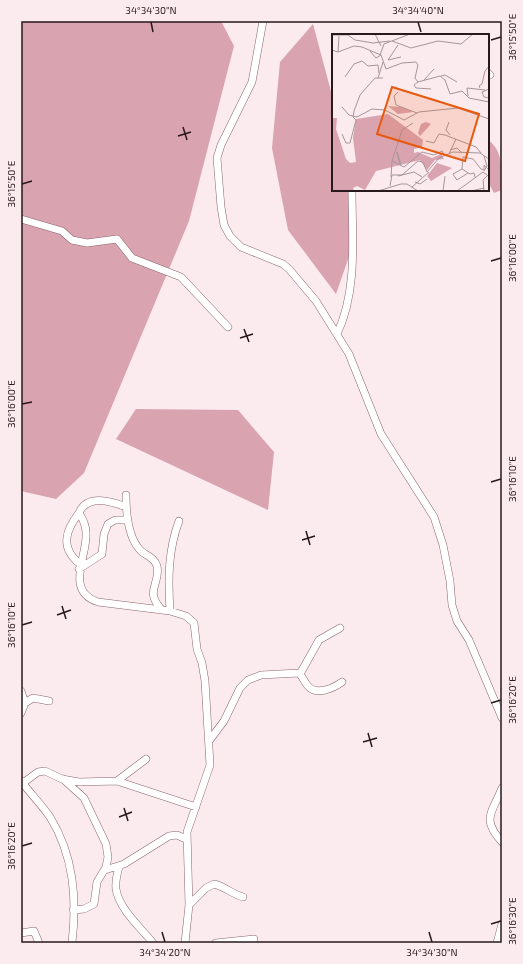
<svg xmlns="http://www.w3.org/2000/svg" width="523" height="964" viewBox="0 0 523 964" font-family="'Exo 2',sans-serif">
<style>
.forest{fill:#daa3b0}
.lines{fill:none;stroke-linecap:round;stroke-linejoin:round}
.minor-casing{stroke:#89666e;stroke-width:8}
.minor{stroke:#fff;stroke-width:7}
.ticks{fill:none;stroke:#27191c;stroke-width:1.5}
.inset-road{fill:none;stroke:#a6969a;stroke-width:1}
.view{fill:#e8590c;fill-opacity:0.15;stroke:#e8590c;stroke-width:2}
.inset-edge{fill:none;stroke:#27191c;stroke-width:2}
.neatline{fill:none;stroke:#27191c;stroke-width:1.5}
.ticks-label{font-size:10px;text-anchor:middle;fill:#27191c}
</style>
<rect width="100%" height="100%" fill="#fbeaee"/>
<path class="forest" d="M21,21H221L234,46L189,221L84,473L56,499L21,491Z
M313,24L333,99V190H349L352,248L336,294L288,230L272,148L280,62Z
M488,140C504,151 502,173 502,190L494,193L488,182Z
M136,409L238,410L274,452L268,510L116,439Z"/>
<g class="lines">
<g class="minor-casing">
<path id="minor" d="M263,21L252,82L221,145L217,158L221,207L224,225L230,236L241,247L283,264L289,269L316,301L349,354L381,434L434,517L443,545L450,581L452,605L457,621L469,640L502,718
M488,73L490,75
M21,219L62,231L72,240L87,243L117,239L132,258L181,277L228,327
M337,334C358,290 352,237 352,190
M126,495C126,513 128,538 141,551C147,556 155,558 157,566C161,584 144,590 161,609
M126,507C111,501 87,494 79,513C83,519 86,525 86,533C88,555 64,591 98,602L170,611L186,616L194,623L197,649L202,663L205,681L210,765L187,832L189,905L185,943
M79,513C65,531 60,548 80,564
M79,569L102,554L104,534L108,524L115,520H128
M170,611C168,580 168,550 179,521
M300,674L319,640L340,628
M21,691L25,703L21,713
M25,703L33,698L49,701
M209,741L224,721L240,688L248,680L261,675L299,673C303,677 304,682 308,686C316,696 334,688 342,682
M63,779L84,798L106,844L108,857L106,867L97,882L94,904L84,909L73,910
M21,781C30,793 41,804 50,817C74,856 77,899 72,943
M117,781L146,759
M23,783L38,772L45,771L62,779L79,782L117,781L196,807
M502,788C492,813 481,819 502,842
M119,867C117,874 115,881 116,889C119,909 141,928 153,943
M105,870L124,864L169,836L177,835L186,839
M189,905L206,888L214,884C224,886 232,894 243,897
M21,933L34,931L39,943
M216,943L254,939
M497,943L502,924"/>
</g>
<use href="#minor" class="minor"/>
</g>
<path class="ticks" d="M151,22L153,32M418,22L421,32M491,40L501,37M183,127L187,140M178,136L191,132M22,184L32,181M491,261L501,258M244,329L249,342M240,338L253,334M22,404L32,402M491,482L501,479M306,531L310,545M302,540L315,536M62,606L66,619M57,615L71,610M22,625L32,622M491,703L501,700M368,733L372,747M363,742L377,738M124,808L128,821M119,817L132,812M22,846L32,843M491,924L501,921M162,932L165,942M429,932L432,942"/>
<g transform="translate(332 34)">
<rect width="157" height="157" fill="#fbeaee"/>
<path d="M56,72L69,73L81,78L66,80ZM56,80L91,106L90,113L82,115V119L86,118L100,124L109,120L112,125L103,126L95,136L88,126L44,137L33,156L25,152L21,154L22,157H0V84H5L4,95L14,125L18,129L24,128L21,104L24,85ZM94,88L99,90L88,102L86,99L89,90ZM105,129L120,134L99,147L95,142Z" fill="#daa3b0"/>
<path class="inset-road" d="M43,0L49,12M0,1H16L23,6L41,9L58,7M60,7L79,14L106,7L129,10L141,0M66,11L56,26L69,23M0,16L6,18L22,12L30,13L49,21L54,35L70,29L84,28L86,31L83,44L86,48L108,42L113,46L118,60L130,57L137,64L157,68M38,17L44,24L49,21M6,18L7,2M48,21L52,10L78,0M109,42L113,41L125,48M13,43L22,30L30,27L36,32L46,31L47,39M46,44L51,28M92,46L102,35M86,48L82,51L84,54L99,55M148,54L147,52L150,50L153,37L157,32M157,55L150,58L152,63L157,64M66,58L62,62L64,71L85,79M136,62L135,54L153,56M10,73L17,81L25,83L40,75L53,76L72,86L87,78L126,74L157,85M117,88L114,96L118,101M10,100L14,109H18L24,86L21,83L22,77L28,61L43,44H51M94,107L102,109L107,100L113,101L144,113L149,119M118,116L125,114L130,119M65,118L68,130M65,118L69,131M117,120L124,105M60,127L70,96L81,89M130,135L121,140L125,146L136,139M152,137L155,132L152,122M66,142L82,138L90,143M59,143L60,127L72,133L90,118L102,121L110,117L112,121M143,143L142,139L138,140L130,135L131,123L141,125L149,135L152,136V131L157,136M83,148L88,150L95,145M58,152L60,141H70L86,127L91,128L95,138L107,124L121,118L148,119L157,125M80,153L97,138M46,157L69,150H75L86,157M111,157L113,142M125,157L151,138L155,141M139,157L152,154M152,157L151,146L157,140"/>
<path class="view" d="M60,53L147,80L133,127L45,100Z"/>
<rect width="157" height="157" class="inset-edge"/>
</g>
<rect width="523" height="964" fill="none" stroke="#fbeaee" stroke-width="44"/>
<rect x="22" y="22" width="479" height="920" class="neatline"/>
<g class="ticks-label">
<text x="151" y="14">34°34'30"N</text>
<text x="418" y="14">34°34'40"N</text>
<text transform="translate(512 37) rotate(-90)" y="4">36°15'50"E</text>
<text transform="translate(11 184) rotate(-90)" y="4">36°15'50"E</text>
<text transform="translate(512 258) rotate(-90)" y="4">36°16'00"E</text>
<text transform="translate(11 404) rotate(-90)" y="4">36°16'00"E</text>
<text transform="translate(512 479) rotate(-90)" y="4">36°16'10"E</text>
<text transform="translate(11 625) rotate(-90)" y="4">36°16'10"E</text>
<text transform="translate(512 700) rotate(-90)" y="4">36°16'20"E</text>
<text transform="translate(11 846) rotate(-90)" y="4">36°16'20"E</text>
<text transform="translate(512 921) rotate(-90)" y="4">36°16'30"E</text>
<text x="165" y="956">34°34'20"N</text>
<text x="432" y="956">34°34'30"N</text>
</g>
</svg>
